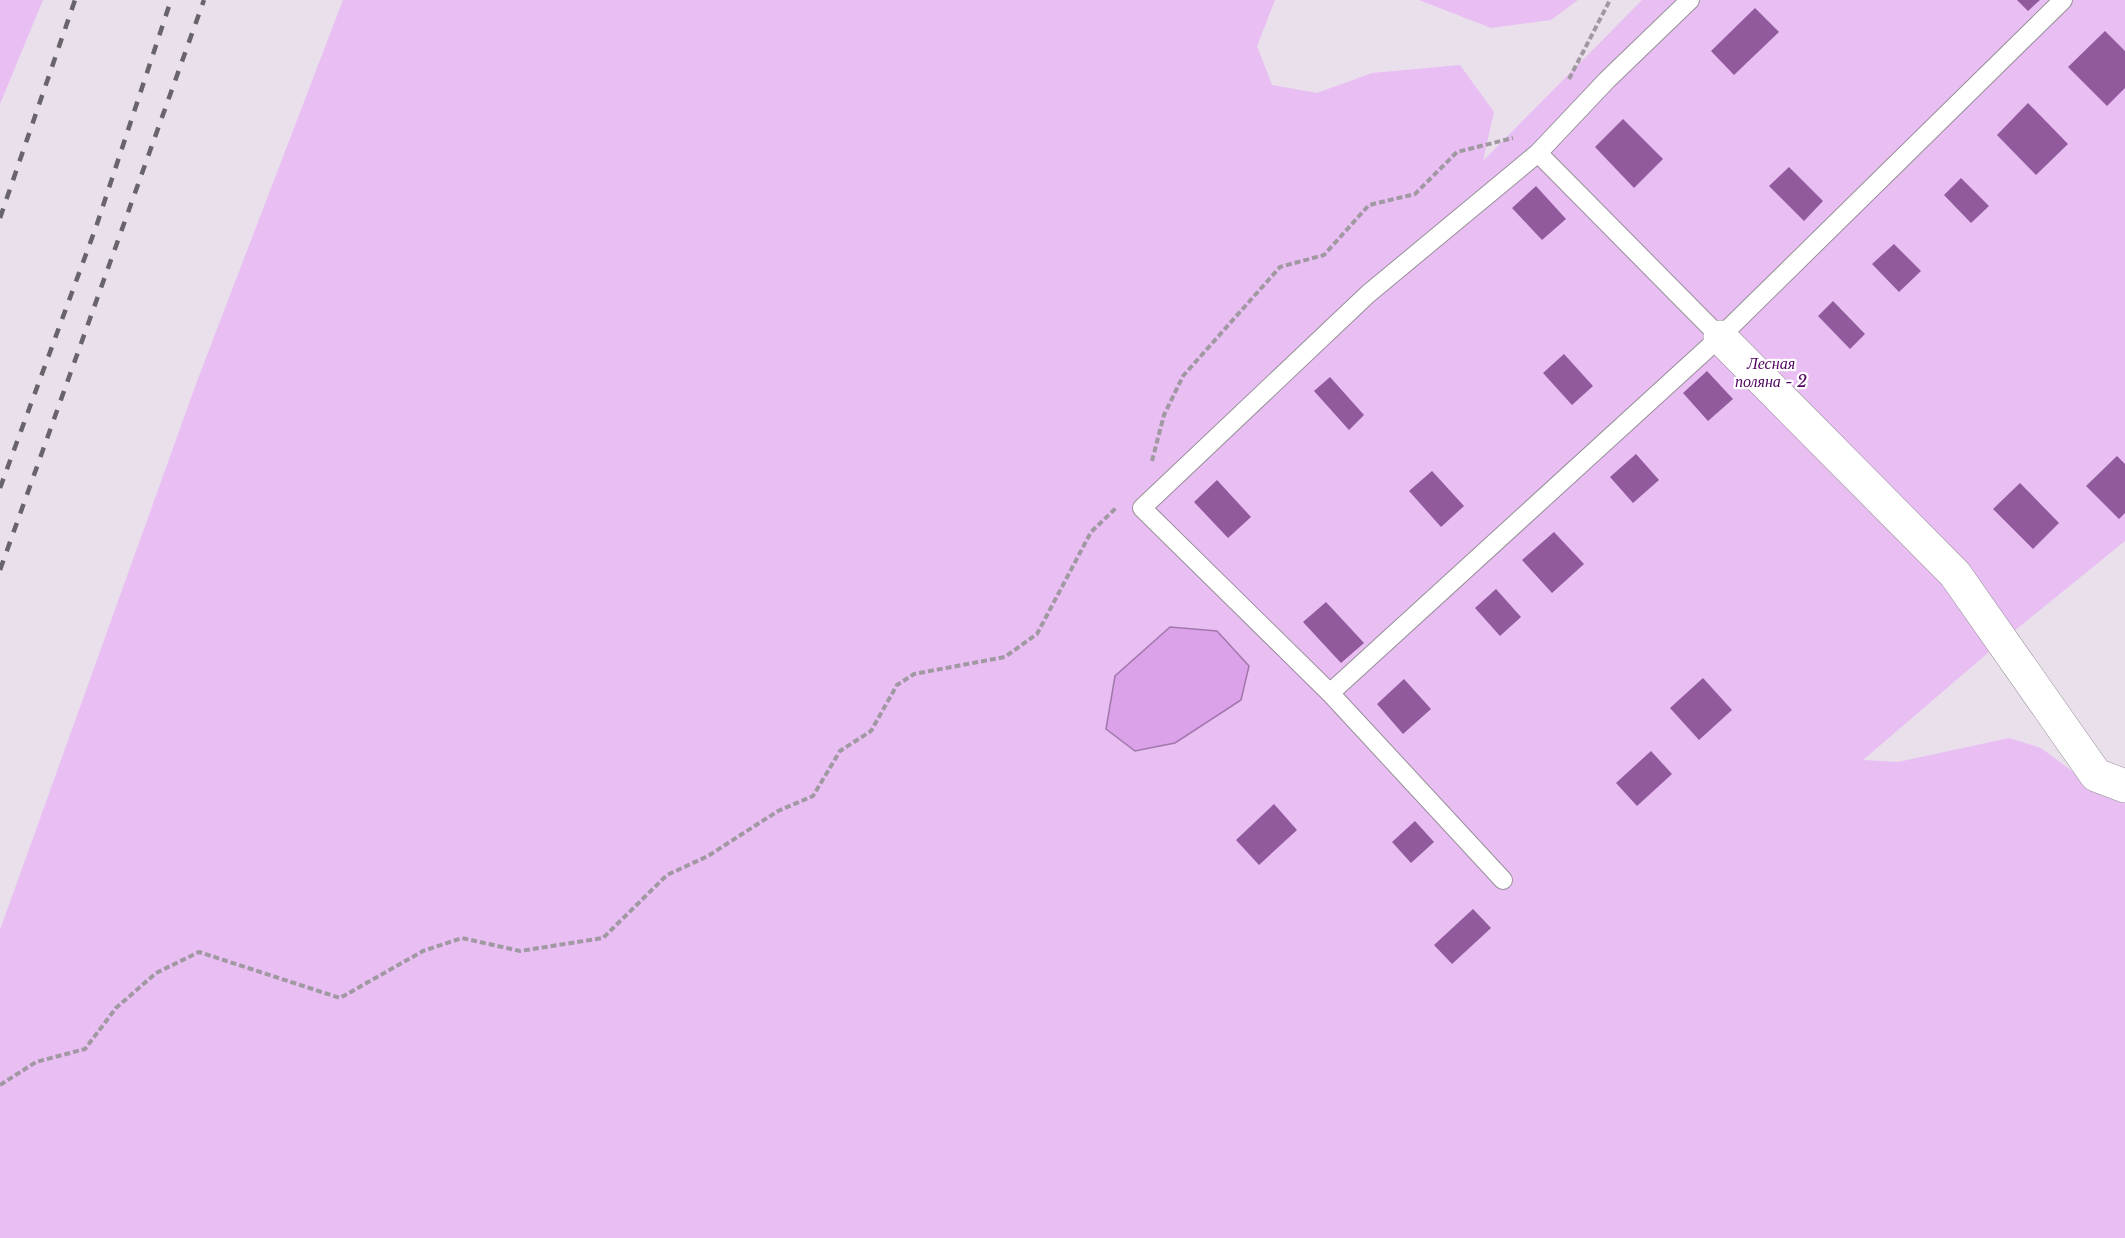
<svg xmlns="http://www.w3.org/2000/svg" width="2125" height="1238" viewBox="0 0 2125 1238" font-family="'Libre Baskerville',serif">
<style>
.green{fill:#e8bef3;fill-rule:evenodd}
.water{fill:#dba1e9;stroke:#a278ac;stroke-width:1.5}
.building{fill:#905a9d}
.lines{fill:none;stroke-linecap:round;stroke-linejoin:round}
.service-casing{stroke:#978f99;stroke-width:20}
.minor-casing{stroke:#978f99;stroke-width:34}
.path{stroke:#a099a2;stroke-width:4;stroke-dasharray:6 3;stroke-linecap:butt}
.service{stroke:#fff;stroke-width:18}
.minor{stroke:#fff;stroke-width:33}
.rail{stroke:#69646b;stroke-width:4.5;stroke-dasharray:10 10;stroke-linecap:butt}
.labels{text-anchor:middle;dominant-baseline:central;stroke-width:4.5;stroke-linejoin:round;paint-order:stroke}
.park-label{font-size:16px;font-style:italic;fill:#4f035e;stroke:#fff}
</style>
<rect width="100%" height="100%" fill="#e9e0ec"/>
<path class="green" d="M0,0H43L0,104Z
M343,0H1275L1257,46L1272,85L1317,93L1372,73L1460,65L1494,112L1483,161L1642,0H2125V541L2003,640L1863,760L1898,762L2009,738L2041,748L2096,789L2125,799V1238H0V930L196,384ZM1170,627L1217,631L1249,666L1241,700L1175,743L1115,676Z
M1419,0H1578L1551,20L1491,28Z"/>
<path class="water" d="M1170,627L1217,631L1249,666L1241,700L1175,743L1135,751L1106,729L1115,676Z"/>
<path class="building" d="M2017,0H2040L2028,11Z
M1755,8L1779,32L1734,75L1711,51Z
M2105,31L2125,51V88L2107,106L2068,67Z
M2028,103L2068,144L2036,175L1997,135Z
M1623,119L1663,159L1634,188L1595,147Z
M1789,167L1823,201L1804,221L1769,186Z
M1961,178L1989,206L1971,223L1944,195Z
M1536,186L1566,219L1542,240L1512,208Z
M1894,244L1921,271L1899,292L1872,264Z
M1833,301L1865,334L1850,349L1818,316Z
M1564,354L1593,386L1572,405L1543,373Z
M1707,371L1733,399L1708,421L1683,393Z
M1330,377L1364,415L1349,430L1314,391Z
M1636,454L1659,480L1633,503L1610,477Z
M2117,456L2125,464V513L2119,519L2086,486Z
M1432,471L1464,506L1441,527L1409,491Z
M1217,480L1251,517L1228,538L1194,502Z
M2020,483L2059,523L2033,549L1993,509Z
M1554,532L1584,564L1552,593L1522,560Z
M1496,589L1521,617L1500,636L1475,608Z
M1326,602L1364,643L1341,663L1303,622Z
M1703,678L1732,710L1699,740L1670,708Z
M1404,679L1431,709L1403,734L1377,704Z
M1651,751L1672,774L1637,806L1616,783Z
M1274,804L1297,830L1259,865L1236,840Z
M1415,821L1434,842L1411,863L1392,842Z
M1473,909L1491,928L1452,964L1434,945Z"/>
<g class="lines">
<g class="service-casing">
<path id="service" d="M1538,153L1720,337
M1330,693L1720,337L2063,0
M1503,880L1330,693L1142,508L1368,294L1538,153L1607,80L1690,0"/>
</g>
<g class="minor-casing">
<path id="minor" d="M1720,337L1955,574L2096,775L2125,786"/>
</g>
<path class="path" d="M1569,79L1610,0
M1152,461L1164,415L1183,376L1280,267L1324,255L1369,205L1415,194L1457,152L1513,138
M0,1085L36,1062L85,1049L116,1008L156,973L199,952L340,998L423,951L462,938L520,951L603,938L667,875L708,856L778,811L813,796L840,751L871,731L897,685L914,674L1005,657L1037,634L1091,532L1116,508"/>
<use href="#service" class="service"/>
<use href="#minor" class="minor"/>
<path class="rail" d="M0,218L75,0
M0,488L96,227L171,0
M0,570L204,0"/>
</g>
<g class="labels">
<g class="park-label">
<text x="1771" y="363">Лесная<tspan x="1771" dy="18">поляна - 2</tspan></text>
</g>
</g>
</svg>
